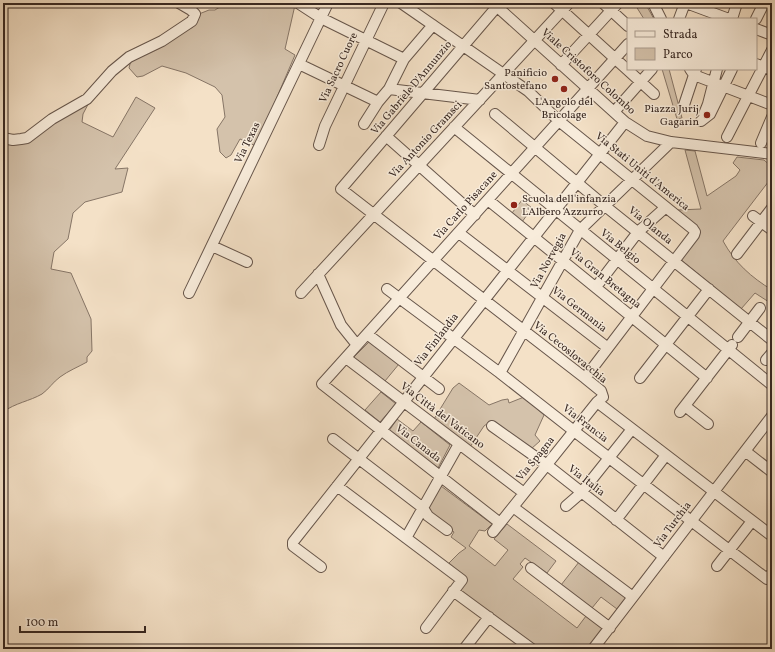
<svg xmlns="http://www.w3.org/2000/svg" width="775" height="652" viewBox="0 0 775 652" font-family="Vollkorn,serif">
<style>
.green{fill:#d4c2ab;stroke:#867566}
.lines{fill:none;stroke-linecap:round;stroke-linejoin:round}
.minor-casing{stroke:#67564b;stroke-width:12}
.minor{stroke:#f8ecdb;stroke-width:10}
.poi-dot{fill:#8f2418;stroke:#f8ecdb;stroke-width:1.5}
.labels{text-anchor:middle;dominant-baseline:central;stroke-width:3;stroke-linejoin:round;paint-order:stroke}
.street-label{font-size:11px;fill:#382822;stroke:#f8ecdb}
.poi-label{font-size:11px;fill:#382822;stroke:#f8ecdb;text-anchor:end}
</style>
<rect width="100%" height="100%" fill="#f4e1c7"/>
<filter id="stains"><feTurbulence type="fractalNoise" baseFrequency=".005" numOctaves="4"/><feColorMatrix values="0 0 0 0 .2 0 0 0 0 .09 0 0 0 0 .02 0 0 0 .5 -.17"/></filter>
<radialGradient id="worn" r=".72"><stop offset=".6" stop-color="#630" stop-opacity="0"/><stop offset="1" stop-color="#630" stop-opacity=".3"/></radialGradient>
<path class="green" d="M226,3H291L295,5L285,49L295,55L256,146L240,139L231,155L226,158L220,152L217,129L225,117L222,95L215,87L186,73L162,66L143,76L137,77L129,68L131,60L193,27L199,14L209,10H215Z
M634,3H645L654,19H644Z
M662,69H669L682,118L677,119Z
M95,91L83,114L82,122L113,137L136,97L155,108L115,169L128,168L122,192L85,202L73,213L68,239L54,252L51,269L71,273L91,319L92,351L87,357V362C78,367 68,371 60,377C53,382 49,389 42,394C30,401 15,403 3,412V141L11,144Z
M685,150L695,151L707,196L736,176L740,170L733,163L737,157L764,160L772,167V177L723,241C735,263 751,277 772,290V304L755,293L741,309L680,259L695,226L678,210L701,209Z
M522,200L532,208L522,222L512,213Z
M369,342L399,364L385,381L353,358Z
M459,383L489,405L502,400L508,399L509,403L524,397L544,415L535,435L540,441L531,449L491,421L484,426L470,447L434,419L453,388Z
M381,392L396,404L380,422L365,410Z
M397,419L413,431L421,422L450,445L438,468L389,431Z
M441,486L492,524L485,531L479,530L469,546L495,566L508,550L494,539L507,524L556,561L547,573L525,558L520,564L523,567L513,579L577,628L586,616L603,629L588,649H537L462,593L461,589L467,580L449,563L459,553L466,548L451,537L454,532L430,514C425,504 435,494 441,486Z
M579,562L626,598L617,609L601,597L592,608L561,585Z"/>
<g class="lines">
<g class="minor-casing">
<path id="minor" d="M298,3L321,18L404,59
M401,3L528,91L559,121L693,229L695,232L694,235L585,378
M493,3L625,122L647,136L671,142L772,154
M500,3L341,189L585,378L601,391L603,397L597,402L772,536
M554,3L654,94
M603,3L628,26
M653,3L661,19
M686,3L729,19
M679,19L685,3
M732,19L737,3
M756,19L764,3
M756,29L772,35
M299,64L378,102
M756,64L772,70
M561,65L618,3
M690,69L694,75L772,105
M389,89L480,100
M684,105L696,69
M614,112L652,69
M495,114L605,206L772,340
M704,114L708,104L717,69
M701,121L710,114L732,69
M364,124L378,102L389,89L404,59L433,25
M454,127L772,385
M386,136L475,215
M727,137L772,50
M3,138L13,140L21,139L27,138L52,119L87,99L112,71L129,57L162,41L192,21L195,14L191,10L179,3
M761,143L772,117
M319,145L325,126L384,3
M488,200L707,378
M753,216L772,230
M459,233L608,348
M212,246L247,262
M737,254L772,208
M318,274L341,325L357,345
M596,287L638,232L666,207
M387,289L500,373L574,431L767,579L772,573
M189,293L328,3
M301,293L569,3
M367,334L439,389
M738,337L760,308
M346,358L524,493
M766,360L772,353
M500,373L580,230L671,142
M640,378L709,289
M685,406L708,424
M680,412L732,345
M492,426L547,465L664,557
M333,439L423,508L428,516L447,530
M745,451L772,472
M337,486L462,580L426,628
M566,506L581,493L632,429
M513,507L633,597
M616,520L666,455
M500,523L322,384L628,44
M493,532L597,402
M406,538L459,444
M717,566L752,521
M321,567L293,546V542L625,122
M531,568L610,628
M453,591L532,649
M464,649L489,617
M593,649L772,416"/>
</g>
<use href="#minor" class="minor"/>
</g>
<g class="poi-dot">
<circle cx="555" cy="79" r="4"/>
<circle cx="564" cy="89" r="4"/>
<circle cx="707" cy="115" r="4"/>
<circle cx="514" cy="205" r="4"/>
</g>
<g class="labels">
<g class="street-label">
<text transform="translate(339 68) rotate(-65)">Via Sacro Cuore</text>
<text transform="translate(588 72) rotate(42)">Viale Cristoforo Colombo</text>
<text transform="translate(412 88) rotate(-50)">Via Gabriele D'Annunzio</text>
<text transform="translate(426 140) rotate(-47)">Via Antonio Gramsci</text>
<text transform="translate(248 143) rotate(-64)">Via Texas</text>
<text transform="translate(642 172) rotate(39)">Via Stati Uniti d'America</text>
<text transform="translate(466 206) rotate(-48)">Via Carlo Pisacane</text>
<text transform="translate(650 226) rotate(39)">Via Olanda</text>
<text transform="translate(620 247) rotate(39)">Via Belgio</text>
<text transform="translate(549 261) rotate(-61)">Via Norvegia</text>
<text transform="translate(605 279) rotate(39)">Via Gran Bretagna</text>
<text transform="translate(579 310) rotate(38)">Via Germania</text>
<text transform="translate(437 340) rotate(-52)">Via Finlandia</text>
<text transform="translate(570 353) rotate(39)">Via Cecoslovacchia</text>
<text transform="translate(442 416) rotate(37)">Via Città del Vaticano</text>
<text transform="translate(585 424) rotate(38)">Via Francia</text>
<text transform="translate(418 444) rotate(38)">Via Canada</text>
<text transform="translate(536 459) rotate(-51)">Via Spagna</text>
<text transform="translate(586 481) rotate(38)">Via Italia</text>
<text transform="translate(673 525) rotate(-53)">Via Turchia</text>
</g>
<g class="poi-label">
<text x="547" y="73">Panificio<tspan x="547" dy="13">Santostefano</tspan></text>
<text x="564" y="102" text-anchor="middle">L'Angolo del<tspan x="564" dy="13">Bricolage</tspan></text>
<text x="699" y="109">Piazza Jurij<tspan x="699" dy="13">Gagarin</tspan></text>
<text x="522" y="199" text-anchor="start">Scuola dell'infanzia<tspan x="522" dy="13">L'Albero Azzurro</tspan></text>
</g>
</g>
<rect width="775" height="652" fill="none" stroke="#f4e1c7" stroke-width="16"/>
<rect x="4" y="4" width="767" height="644" fill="none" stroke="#382822" stroke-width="2"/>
<rect x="8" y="8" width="759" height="636" fill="none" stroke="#382822"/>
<rect x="627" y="18" width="130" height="52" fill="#f8ecdb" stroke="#ab9e91"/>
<rect x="635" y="31" width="20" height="6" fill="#f8ecdb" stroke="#ab9e91"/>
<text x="663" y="38" font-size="12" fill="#382822">Strada</text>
<rect x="635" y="48" width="20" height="12" fill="#d4c2ab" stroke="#ab9e91"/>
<text x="663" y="58" font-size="12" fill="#382822">Parco</text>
<path d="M20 626v6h125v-6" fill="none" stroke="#382822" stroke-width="2"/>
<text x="26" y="626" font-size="12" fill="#382822" stroke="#f8ecdb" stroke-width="3" paint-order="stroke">100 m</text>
<rect width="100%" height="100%" filter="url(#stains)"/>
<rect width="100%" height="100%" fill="url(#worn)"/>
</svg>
